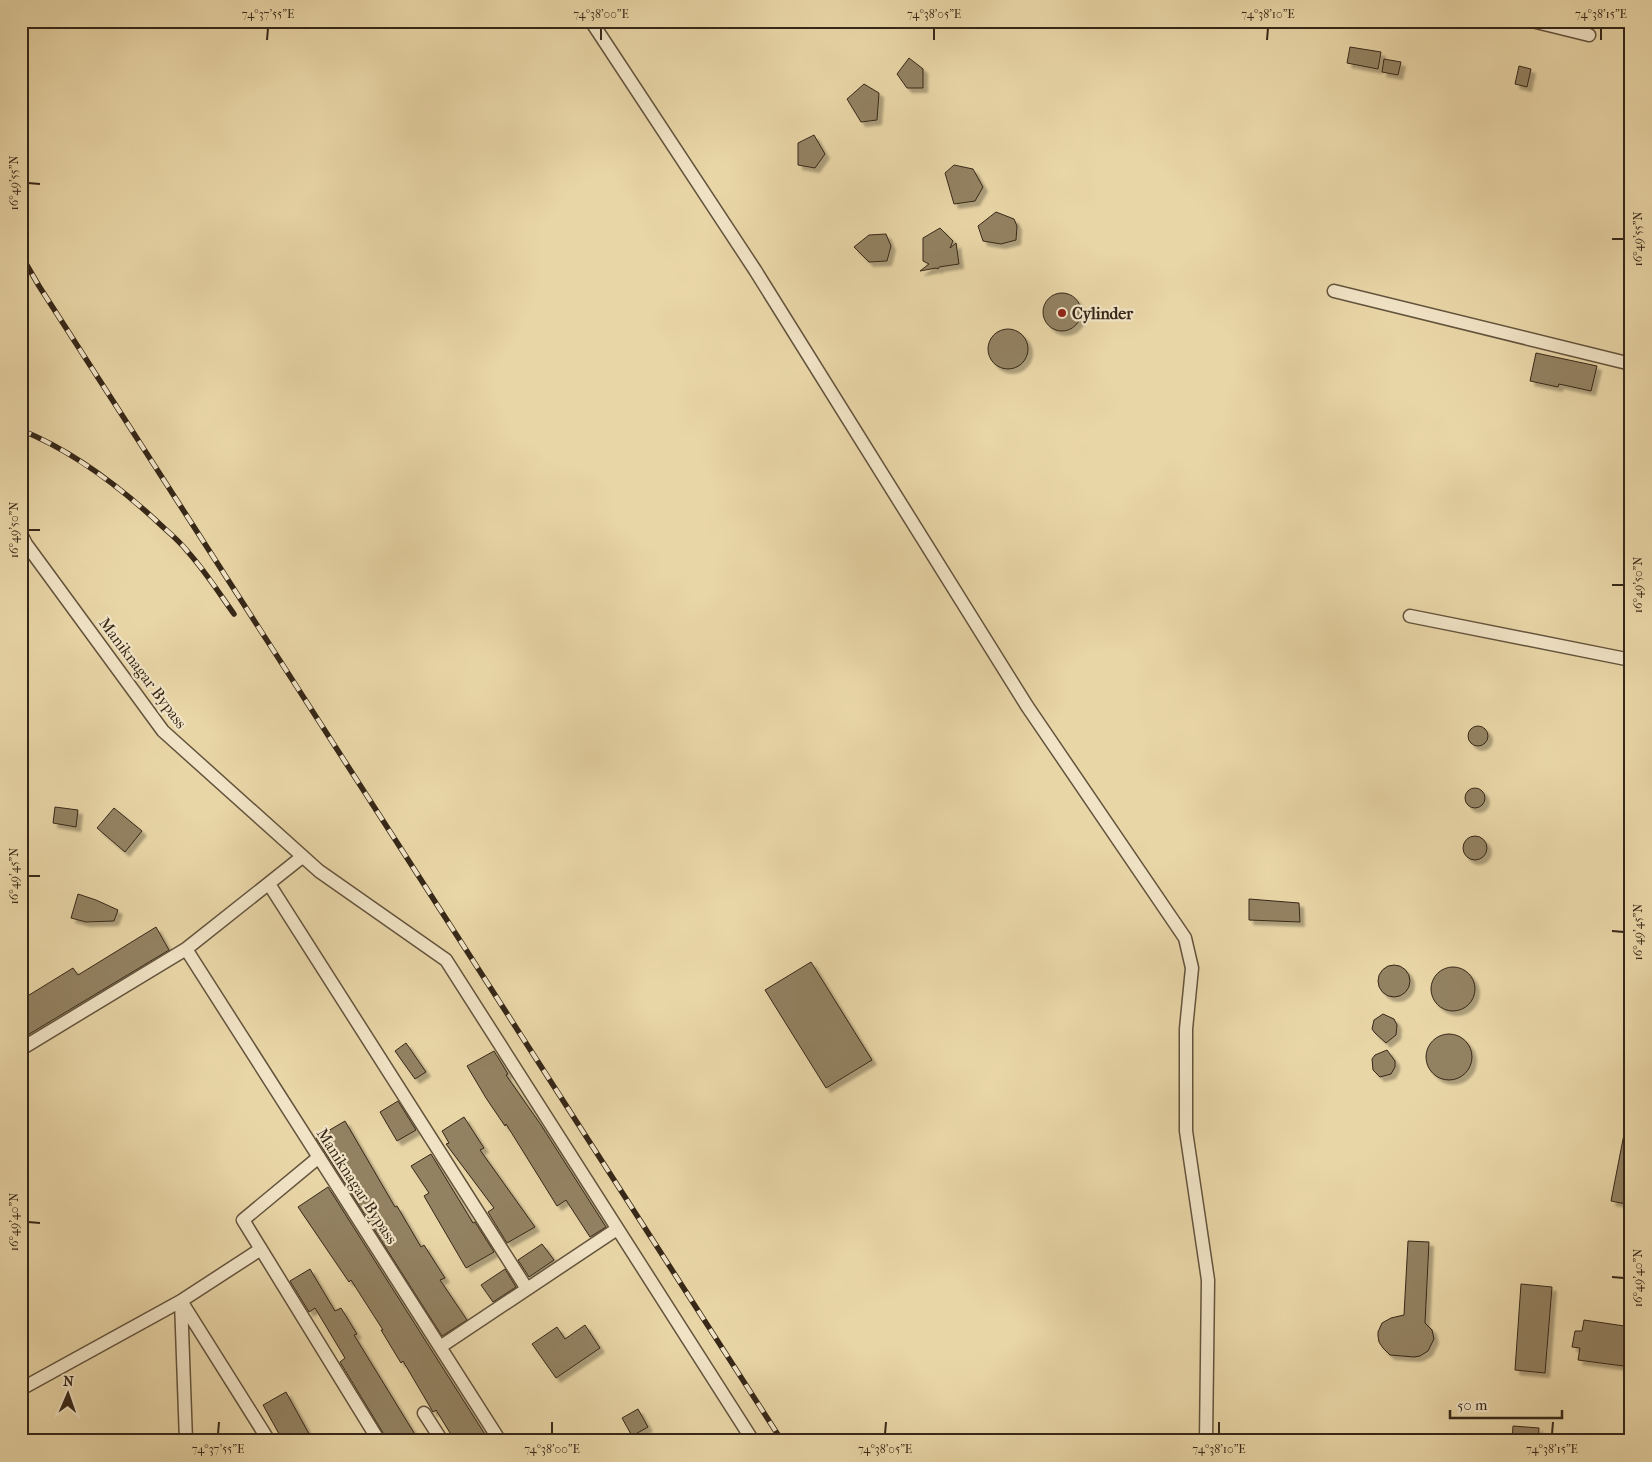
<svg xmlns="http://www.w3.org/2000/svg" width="1652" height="1462" viewBox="0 0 1652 1462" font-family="'IM FELL French Canon',serif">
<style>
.building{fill:#938262;stroke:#362718;filter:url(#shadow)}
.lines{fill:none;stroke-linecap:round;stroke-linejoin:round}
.street-casing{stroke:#63533c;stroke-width:15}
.street{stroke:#f1e4c6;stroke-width:12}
.rail-casing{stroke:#362718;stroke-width:5.5}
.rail{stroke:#f1e4c6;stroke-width:4;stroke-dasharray:11;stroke-linecap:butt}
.ticks{fill:none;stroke:#362718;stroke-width:2}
.poi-dot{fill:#8f2418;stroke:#f1e4c6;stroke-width:2}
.labels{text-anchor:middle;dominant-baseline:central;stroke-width:4.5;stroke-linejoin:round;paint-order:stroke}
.poi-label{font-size:16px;font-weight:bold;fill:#362718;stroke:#f1e4c6;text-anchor:start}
.street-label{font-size:16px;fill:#362718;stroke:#f1e4c6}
.neatline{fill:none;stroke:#362718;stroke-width:2}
.ticks-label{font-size:12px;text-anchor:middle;fill:#362718}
</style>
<defs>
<filter id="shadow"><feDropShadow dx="4.5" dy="4.5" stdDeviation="1" flood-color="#0004"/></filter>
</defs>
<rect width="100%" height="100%" fill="#e9d6a7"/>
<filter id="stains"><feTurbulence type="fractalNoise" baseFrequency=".004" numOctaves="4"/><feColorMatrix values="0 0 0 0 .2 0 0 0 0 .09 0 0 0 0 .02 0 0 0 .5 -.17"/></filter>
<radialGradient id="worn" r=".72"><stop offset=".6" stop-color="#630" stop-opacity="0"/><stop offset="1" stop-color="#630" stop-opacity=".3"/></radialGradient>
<path class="building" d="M1350,47L1381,52L1378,69L1347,63Z
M909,58L923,69V88H907L897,74Z
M1384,59L1401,62L1398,75L1382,72Z
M1519,66L1531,69L1527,87L1515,84Z
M864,84L879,93L877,120L861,122L847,99Z
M814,135L825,154L815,168L798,165V143Z
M954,165L973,169L983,187L975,201L954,204L945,173Z
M996,212L1014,219L1017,226L1016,240L1001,244L983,241L978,226Z
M940,228L953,241L950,248L956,243L959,264L939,267L938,269L936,268L920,271L929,264L923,261V238Z
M886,234L891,246L887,261L869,262L854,247L869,235Z
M1043 312a19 19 0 1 1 38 0a19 19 0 1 1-38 0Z
M988 349a20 20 0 1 1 40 0a20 20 0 1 1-40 0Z
M1536,353L1597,366L1591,391L1559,384L1558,387L1530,381Z
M1468 736a10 10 0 1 1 20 0a10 10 0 1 1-20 0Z
M1465 798a10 10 0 1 1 20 0a10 10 0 1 1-20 0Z
M55,807L78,810L76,827L53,823Z
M114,808L142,831L125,852L97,828Z
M1463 848a12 12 0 1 1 24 0a12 12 0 1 1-24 0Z
M78,894L96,900L118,910L114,921L86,922L71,918Z
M1249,899L1299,903L1300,922L1249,920Z
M156,927L169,950L21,1039V1000L73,968L78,975Z
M811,962L872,1060L826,1088L765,990Z
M1378 981a16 16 0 1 1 32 0a16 16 0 1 1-32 0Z
M1431 989a22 22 0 1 1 44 0a22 22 0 1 1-44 0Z
M1383,1014L1394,1019L1397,1025L1396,1035L1386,1043L1375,1033L1372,1029L1374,1020Z
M1426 1057a23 23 0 1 1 46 0a23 23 0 1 1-46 0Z
M406,1043L426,1072L415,1079L395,1051Z
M1387,1050L1395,1061V1067L1391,1074L1380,1077L1373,1070L1372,1059L1375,1055Z
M494,1051L508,1074L506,1075L541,1125L606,1227L590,1237L566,1200L557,1206L506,1124L505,1126L486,1098L467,1066Z
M398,1101L416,1130L397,1141L380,1112Z
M464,1117L484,1148L480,1150L535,1227L507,1243L488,1212L494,1208L446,1144L449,1143L442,1131Z
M345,1121L395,1207L397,1206L421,1247L424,1245L445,1278L440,1280L467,1320L442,1336L316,1138Z
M1625,1129L1631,1130V1205L1611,1201Z
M431,1154L473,1223L475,1222L494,1252L466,1268L424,1196L429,1193L411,1166Z
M328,1187L486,1436L479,1441H455L436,1410L433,1412L403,1361L401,1363L381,1330H383L351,1280L349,1282L298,1207Z
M1408,1241L1429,1242L1425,1323L1432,1330L1434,1339L1428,1351L1420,1356L1414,1357L1390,1355L1383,1348L1379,1342L1378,1336V1332L1382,1323L1391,1318L1404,1315Z
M542,1244L554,1260L529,1277L518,1260Z
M310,1269L335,1311L341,1308L357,1334L354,1335L419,1441H388L340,1362L345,1358L315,1308L309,1312L290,1281Z
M505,1269L516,1287L493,1302L481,1285Z
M1521,1284L1552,1287L1545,1373L1515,1370Z
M1584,1320L1631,1327V1367L1578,1360L1580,1348L1572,1347L1575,1331H1582Z
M585,1325L600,1348L556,1378L532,1344L557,1327L565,1339Z
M286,1392L313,1441H283L263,1405Z
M638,1409L648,1427L632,1436L622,1418Z
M1513,1426L1539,1428L1538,1441H1512Z"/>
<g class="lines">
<g class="street-casing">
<path id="street" d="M591,21L755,270L1027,706L1185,938L1192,968L1186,1029V1131L1208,1280L1206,1441
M1532,21L1589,35
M1334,291L1631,364
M21,534L26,544L163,731L319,871L446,960L753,1441
M1410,616L1631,660
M269,884L527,1289
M186,949L500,1441
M21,1049L186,949L302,857
M319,1157L243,1220L379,1441
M181,1301L269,1441
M181,1301L186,1441
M440,1347L617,1229
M21,1389L181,1301L261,1249
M424,1413L442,1441"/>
</g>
<use href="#street" class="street"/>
<g class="rail-casing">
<path id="rail" d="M21,255L39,286L782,1441
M21,430C73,451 124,490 164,528C172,535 181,543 188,552C205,571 219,593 234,614"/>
</g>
<use href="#rail" class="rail"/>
</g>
<path class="ticks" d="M267,40L268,28M601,40V28M934,40V28M1267,40L1268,28M1601,40V28M28,183L40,184M1612,239H1624M28,530H40M1612,585H1624M28,876H40M1612,931L1624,932M28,1222L40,1223M1612,1277L1624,1278M218,1434L219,1422M552,1434V1422M885,1434L886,1422M1219,1434V1422M1552,1434L1553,1422"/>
<circle class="poi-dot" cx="1062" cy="313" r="5"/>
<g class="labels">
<g class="poi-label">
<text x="1072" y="313">Cylinder</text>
</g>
<g class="street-label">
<text transform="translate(143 673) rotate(53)">Maniknagar Bypass</text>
<text transform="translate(357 1186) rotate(57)">Maniknagar Bypass</text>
</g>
</g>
<rect width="1652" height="1462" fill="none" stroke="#e9d6a7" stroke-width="55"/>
<g transform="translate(68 1394) rotate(2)" stroke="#f1e4c6" stroke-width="4" paint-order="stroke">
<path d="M0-4L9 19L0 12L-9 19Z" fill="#362718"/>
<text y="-8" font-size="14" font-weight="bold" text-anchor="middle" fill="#362718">N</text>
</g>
<path d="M1450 1410v8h112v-8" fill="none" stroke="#362718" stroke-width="2.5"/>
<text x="1457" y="1410" font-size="15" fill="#362718" stroke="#f1e4c6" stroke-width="4" paint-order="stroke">50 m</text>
<rect x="28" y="28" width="1596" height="1406" class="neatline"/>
<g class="ticks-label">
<text x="268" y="18">74°37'55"E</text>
<text x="601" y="18">74°38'00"E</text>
<text x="934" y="18">74°38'05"E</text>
<text x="1268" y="18">74°38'10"E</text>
<text x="1601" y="18">74°38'15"E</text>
<text transform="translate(14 183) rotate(-90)" y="4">16°49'55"N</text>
<text transform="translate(1638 239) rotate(-90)" y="4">16°49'55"N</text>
<text transform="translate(14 530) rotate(-90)" y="4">16°49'50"N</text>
<text transform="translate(1638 585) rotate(-90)" y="4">16°49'50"N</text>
<text transform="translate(14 876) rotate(-90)" y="4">16°49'45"N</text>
<text transform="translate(1638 932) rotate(-90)" y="4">16°49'45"N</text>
<text transform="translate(14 1222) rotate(-90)" y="4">16°49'40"N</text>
<text transform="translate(1638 1278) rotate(-90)" y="4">16°49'40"N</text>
<text x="218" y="1453">74°37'55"E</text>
<text x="552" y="1453">74°38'00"E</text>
<text x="885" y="1453">74°38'05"E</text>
<text x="1219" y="1453">74°38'10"E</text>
<text x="1552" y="1453">74°38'15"E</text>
</g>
<rect width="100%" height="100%" filter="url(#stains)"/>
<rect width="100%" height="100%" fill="url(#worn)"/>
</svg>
